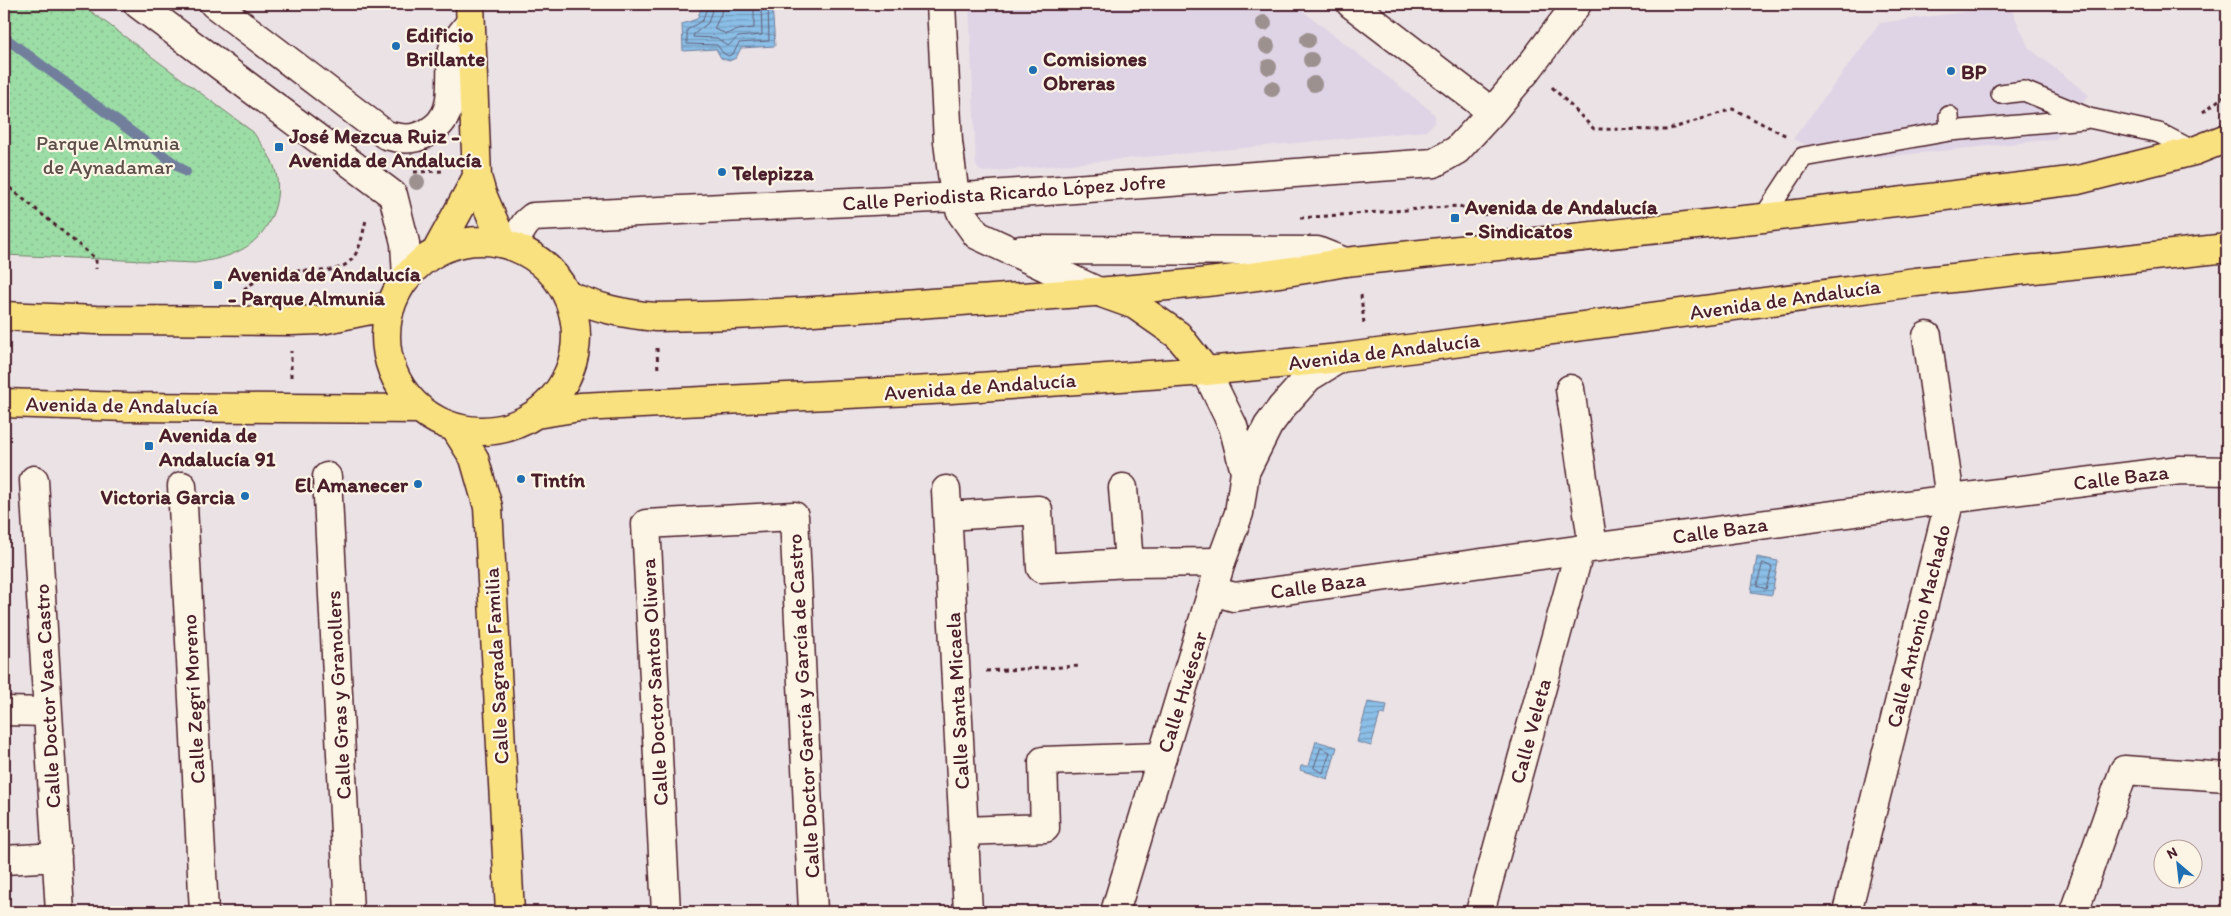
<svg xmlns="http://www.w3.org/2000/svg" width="2231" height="916" viewBox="0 0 2231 916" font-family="Itim,sans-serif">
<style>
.built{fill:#dfd4e5}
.green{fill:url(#green-dots);stroke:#737e68}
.water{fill:url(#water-rules);stroke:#717f9c}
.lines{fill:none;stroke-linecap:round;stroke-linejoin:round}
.shore{stroke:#645f77;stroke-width:1}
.stream{stroke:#717f9c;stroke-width:10}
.service-casing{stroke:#4a1f2b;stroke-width:22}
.minor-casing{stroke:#4a1f2b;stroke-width:31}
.tertiary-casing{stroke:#4a1f2b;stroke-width:31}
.secondary-casing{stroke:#4a1f2b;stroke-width:31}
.primary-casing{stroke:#4a1f2b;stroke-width:31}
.path{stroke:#4a1f2b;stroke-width:3;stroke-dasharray:4 4;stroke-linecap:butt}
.service{stroke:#fcf5e5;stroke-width:19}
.minor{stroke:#fcf5e5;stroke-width:28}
.tertiary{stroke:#fcf5e5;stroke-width:28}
.secondary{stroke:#fcf5e5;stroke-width:28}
.primary{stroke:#fae180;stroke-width:28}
.tree{fill:#9d9190}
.poi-dot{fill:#1f6fb2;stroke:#fcf5e5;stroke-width:2}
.labels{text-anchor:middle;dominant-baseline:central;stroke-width:4.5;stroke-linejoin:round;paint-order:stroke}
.poi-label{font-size:21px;font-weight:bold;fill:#4a1f2b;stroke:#fcf5e5;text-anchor:start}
.park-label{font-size:21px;fill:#5e4e4a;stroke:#fcf5e5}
.street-label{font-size:21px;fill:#4a1f2b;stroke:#fcf5e5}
</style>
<defs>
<pattern id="green-dots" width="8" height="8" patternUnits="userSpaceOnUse" patternTransform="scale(1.25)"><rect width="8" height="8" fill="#9cdda6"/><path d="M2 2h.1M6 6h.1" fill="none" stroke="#88bd8f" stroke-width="1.8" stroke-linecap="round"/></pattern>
<pattern id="water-rules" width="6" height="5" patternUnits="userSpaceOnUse" patternTransform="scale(1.25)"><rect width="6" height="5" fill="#8bbfe8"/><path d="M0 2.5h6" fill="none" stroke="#749bbc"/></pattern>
</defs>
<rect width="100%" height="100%" fill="#ebe2e5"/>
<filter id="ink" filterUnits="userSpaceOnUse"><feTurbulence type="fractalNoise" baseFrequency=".02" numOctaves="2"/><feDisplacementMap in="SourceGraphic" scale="10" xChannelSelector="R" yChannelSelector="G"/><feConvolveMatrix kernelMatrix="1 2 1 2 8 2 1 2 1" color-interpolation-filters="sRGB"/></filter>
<g filter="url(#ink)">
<path class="built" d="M969,4H1294L1430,110L1435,115V122L1426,131L984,172L979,170L976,165Z
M2010,6L2029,48L2089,95L2056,139L1843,161L1793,139L1880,23Z"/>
<path class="green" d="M4,4H81L253,132C259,141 267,151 272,161C286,192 273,232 243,249C227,258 212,260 195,263L4,255Z"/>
<path class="water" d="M703,4H772L775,46L741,48L736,58L729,61L721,58L716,49L683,51L682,24L697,19Z
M1757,557L1778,561L1772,595L1751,592Z
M1368,702L1387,705L1385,715L1380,714L1371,746L1357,742Z
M1316,741L1337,747L1328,779L1300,770L1301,766H1309Z"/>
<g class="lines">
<path class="shore" d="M708,4L703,20L687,30V44L717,45L723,53L728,56L733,54L739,43L769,41L768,4
M714,4L708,23L694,34L693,37L717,38L728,46L738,37L762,35L761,4
M722,4L721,14L714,29L727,34L738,30L754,28V4
M1763,563L1772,567L1766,589L1757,586Z
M1321,748L1330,752L1323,773L1314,768Z"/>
<path class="stream" d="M4,37L186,172"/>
<g class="service-casing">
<path id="service" d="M2001,94L2024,91L2089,118L2159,133L2194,151
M1950,131L2085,119
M1763,218L1803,157L1950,131L1949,116"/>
</g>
<g class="minor-casing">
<path id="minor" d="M941,4L948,142L955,197L962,214L977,235L1099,292
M1351,4L1492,112
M511,246L526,223L533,217L977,196L1434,163L1457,150L1492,112L1528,69L1577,4
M1021,250L1317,251L1345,262
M1927,336L1950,499
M1570,389L1593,547
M327,477L349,912
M34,480L60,912
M182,486L204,912
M1123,488L1129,563L1221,562
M946,490L968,912
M948,516L1038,510L1041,568L1129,563
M4,711L48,712
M964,831L1045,828L1043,761L1162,757
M4,860L57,857
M666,912L646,524L794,516L813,912
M1480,912L1580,549
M2074,912L2124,770L2227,777"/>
</g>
<g class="tertiary-casing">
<path id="tertiary" d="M138,4L393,195L405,243L407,277
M214,4L386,135C401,139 412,141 427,133C461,115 447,80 453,49C455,40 465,30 470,23
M1213,591L1234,597L1950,499L2180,470L2227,471
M1847,912L1950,499"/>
</g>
<g class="secondary-casing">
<path id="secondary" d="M1206,371L1233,426L1245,472
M1115,912L1221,562L1239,513L1245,472L1268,426L1282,407L1309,377L1340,358"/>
</g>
<g class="primary-casing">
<path id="primary" d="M470,4L477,177L482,194L503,243
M386 336a95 95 0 1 1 190 0a95 95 0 1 1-190 0Z
M436,252L477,177
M1104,294L1135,305L1178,335L1206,371
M567,295C598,308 622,314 656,317C762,316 870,307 976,300C1099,292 1224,285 1345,262L1763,218L2078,180L2194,151L2227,138
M4,316L96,320L291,321L321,320L390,306
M4,403L127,407L420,409
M536,414L580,407L951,389L1206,371L1340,358L1916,282L2227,248
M455,428L474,458L488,507L510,912"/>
</g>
<path class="path" d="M1552,87L1594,129L1667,130L1733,109L1787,136
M2203,112L2227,94
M414,172L446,171
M4,183L96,259V269
M1300,218L1459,206L1487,215
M244,289C256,280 273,272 287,271C305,269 329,275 345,265C360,256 362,236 366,220
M1361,295L1364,324
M657,348L658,372
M291,377V351
M986,671L1081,666"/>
<use href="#service" class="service"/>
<use href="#minor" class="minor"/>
<use href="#tertiary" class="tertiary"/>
<use href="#secondary" class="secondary"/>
<use href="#primary" class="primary"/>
</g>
<g class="tree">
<circle cx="1264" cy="23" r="8"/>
<circle cx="1308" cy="40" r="8"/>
<circle cx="1267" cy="46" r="8"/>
<circle cx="1311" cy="60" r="8"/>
<circle cx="1269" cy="67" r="8"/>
<circle cx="1314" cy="84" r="8"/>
<circle cx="1272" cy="89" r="8"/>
<circle cx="417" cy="182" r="8"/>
</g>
</g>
<g class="poi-dot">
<circle cx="396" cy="46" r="5"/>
<circle cx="1033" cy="70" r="5"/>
<circle cx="1951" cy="71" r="5"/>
<rect x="274" y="142" width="10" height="10" rx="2.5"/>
<circle cx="722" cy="172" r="5"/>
<rect x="1450" y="213" width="10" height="10" rx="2.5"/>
<rect x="213" y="280" width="10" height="10" rx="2.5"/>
<rect x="144" y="441" width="10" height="10" rx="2.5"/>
<circle cx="521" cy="479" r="5"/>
<circle cx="418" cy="484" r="5"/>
<circle cx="245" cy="496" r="5"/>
</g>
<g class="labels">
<g class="poi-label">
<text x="406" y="34">Edificio<tspan x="406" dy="24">Brillante</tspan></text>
<text x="1043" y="58">Comisiones<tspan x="1043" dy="24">Obreras</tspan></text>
<text x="1961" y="71">BP</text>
<text x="289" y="135">José Mezcua Ruiz -<tspan x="289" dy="24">Avenida de Andalucía</tspan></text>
<text x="732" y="172">Telepizza</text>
<text x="1465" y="206">Avenida de Andalucía<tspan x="1465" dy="24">- Sindicatos</tspan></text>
<text x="228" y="273">Avenida de Andalucía<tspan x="228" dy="24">- Parque Almunia</tspan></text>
<text x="159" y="434">Avenida de<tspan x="159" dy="24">Andalucía 91</tspan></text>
<text x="531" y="479">Tintín</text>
<text x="408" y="484" text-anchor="end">El Amanecer</text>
<text x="235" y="496" text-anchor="end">Victoria Garcia</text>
</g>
<g class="park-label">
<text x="108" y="142">Parque Almunia<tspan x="108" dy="24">de Aynadamar</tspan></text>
</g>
<g class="street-label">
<text transform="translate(1004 192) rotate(-4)">Calle Periodista Ricardo López Jofre</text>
<text transform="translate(1785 299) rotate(-8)">Avenida de Andalucía</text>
<text transform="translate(1384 351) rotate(-7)">Avenida de Andalucía</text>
<text transform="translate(980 386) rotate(-4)">Avenida de Andalucía</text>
<text transform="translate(122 405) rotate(1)">Avenida de Andalucía</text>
<text transform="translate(2121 477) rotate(-7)">Calle Baza</text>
<text transform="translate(1720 530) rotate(-8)">Calle Baza</text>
<text transform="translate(1318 585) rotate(-8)">Calle Baza</text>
<text transform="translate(1918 626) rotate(-76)">Calle Antonio Machado</text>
<text transform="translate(496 666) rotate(-93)">Calle Sagrada Familia</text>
<text transform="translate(654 682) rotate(-93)">Calle Doctor Santos Olivera</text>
<text transform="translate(1182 692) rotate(-73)">Calle Huéscar</text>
<text transform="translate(338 695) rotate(-93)">Calle Gras y Granollers</text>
<text transform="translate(47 696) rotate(-93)">Calle Doctor Vaca Castro</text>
<text transform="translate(193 699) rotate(-93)">Calle Zegrí Moreno</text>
<text transform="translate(957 701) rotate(-93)">Calle Santa Micaela</text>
<text transform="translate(803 706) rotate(-93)">Calle Doctor García y García de Castro</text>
<text transform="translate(1530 731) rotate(-75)">Calle Veleta</text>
</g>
</g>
<rect width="2231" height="916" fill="none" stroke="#fcf5e5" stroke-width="20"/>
<rect x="10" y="10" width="2211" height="896" fill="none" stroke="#4a1f2b" stroke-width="2" filter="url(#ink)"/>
<g transform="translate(2178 864) rotate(332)"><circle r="24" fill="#fcf5e5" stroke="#b59f9b"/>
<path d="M0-4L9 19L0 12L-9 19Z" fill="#1f6fb2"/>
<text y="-8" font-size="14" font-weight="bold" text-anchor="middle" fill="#4a1f2b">N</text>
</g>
</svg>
